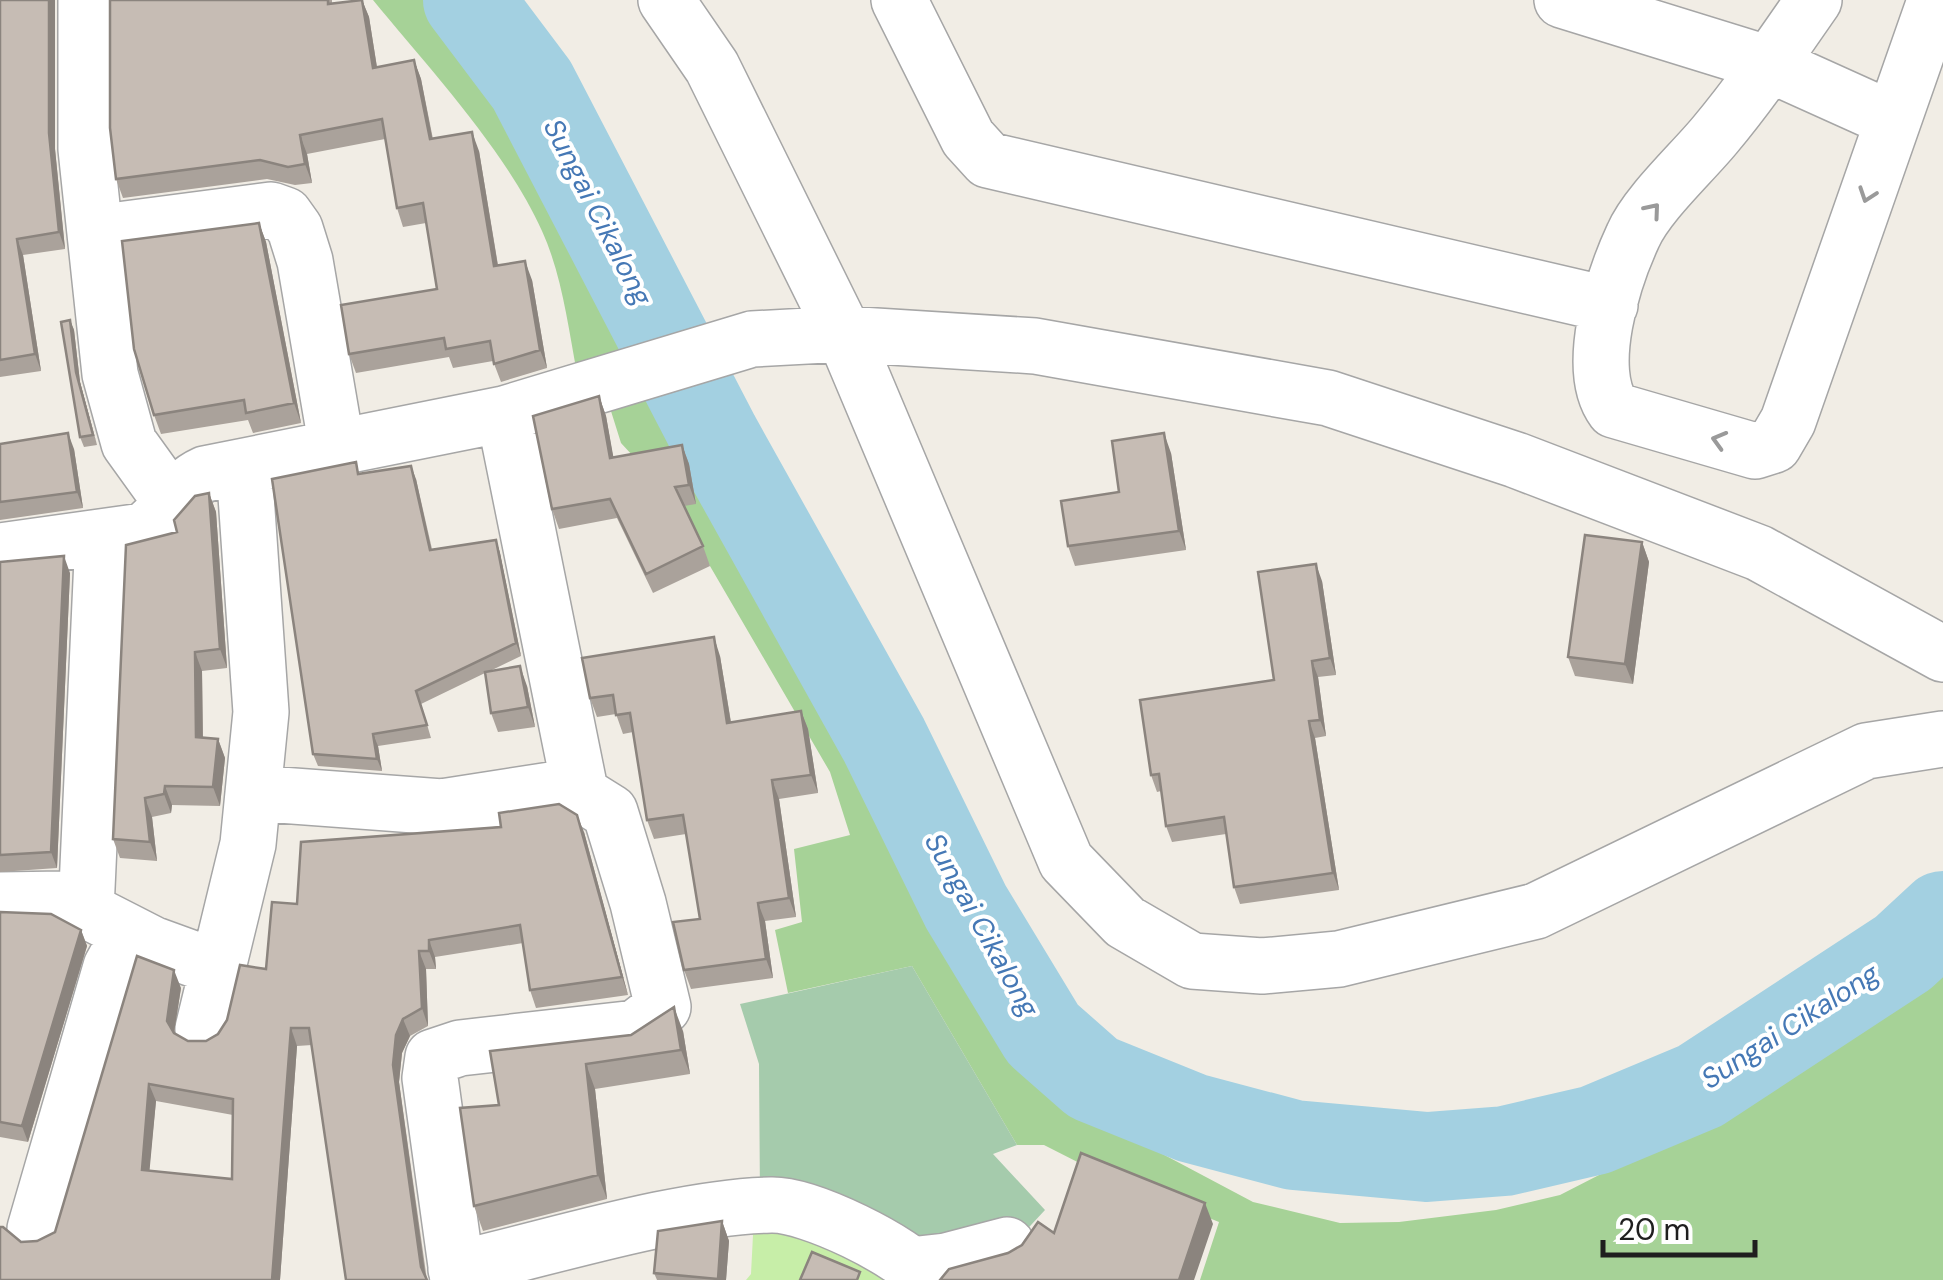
<svg xmlns="http://www.w3.org/2000/svg" width="1943" height="1280" viewBox="0 0 1943 1280" font-family="'DM Sans',sans-serif">
<style>
.grass{fill:#c7eea8}
.forest{fill:#a6d297}
.cemetery{fill:#a5cbac}
.lines{fill:none;stroke-linecap:round;stroke-linejoin:round}
.river{stroke:#a3d0e1;stroke-width:90}
.minor-casing{stroke:#a6a6a6;stroke-width:58}
.minor{stroke:#fff;stroke-width:55}
.wall{fill:#aaa29b;fill-rule:evenodd}
.shaded-wall{fill:#8b847e}
.building{fill:#c6bcb4;stroke:#8b847e;stroke-width:2.5;fill-rule:evenodd}
.oneway{stroke:#9a9a9a}
.labels{text-anchor:middle;dominant-baseline:central;stroke-width:8;stroke-linejoin:round;paint-order:stroke}
.water-label{font-size:28px;font-style:italic;fill:#4578b5;stroke:#fff}
</style>
<rect width="100%" height="100%" fill="#f1ede5"/>
<path class="grass" d="M744,1216L916,1280H746L751,1274L753,1235L697,1227Z"/>
<path class="forest" d="M373,0H431L507,101L594,255L658,353L577,373C568,326 562,275 542,231C507,152 428,67 373,0Z
M660,374L775,597L813,683L850,724L900,828L972,945L1009,1034L1028,1057L1097,1103L1155,1150L1253,1202L1340,1223L1399,1222L1496,1210L1560,1195L1722,1112L1802,1052L1856,1019L1943,950V1280H1200L1219,1222L1105,1176L1044,1145H1017L912,966L788,993L775,930L802,922L794,849L850,835L830,772L668,494L621,443L605,392Z"/>
<path class="cemetery" d="M912,966L1017,1145L993,1154L1045,1210L1018,1239L956,1256L760,1200L759,1064L740,1004Z"/>
<g class="lines">
<path class="river" d="M468,0L532,85L715,437L884,740L966,907L1043,1034L1093,1078L1192,1118L1294,1145L1427,1157L1505,1151L1595,1130L1700,1086L1903,953L1943,916"/>
<g class="minor-casing">
<path id="minor" d="M86,0V149L110,374L129,443L170,500
M666,0L712,67L844,334L1066,861L1125,922L1192,961L1262,966L1339,959L1536,911L1866,751L1943,739
M899,0L968,138L988,160L1610,305
M1562,0L1769,64L1893,120
M1814,0C1782,46 1751,92 1715,135C1691,164 1647,204 1633,236C1613,279 1584,370 1614,410L1755,451L1774,445L1788,421L1934,4
M95,233L271,210L285,215L295,229L305,261L337,448
M504,414L580,790
M0,551L143,531C168,515 176,487 205,474L504,414L752,339L844,334L1035,346L1328,398L1516,460L1759,553L1943,654
M253,793L442,807L570,787L610,812L638,903L663,1007L636,1028L460,1048L433,1057L430,1078L458,1280
M0,900L64,899L152,944L218,968
M86,910L103,537
M203,1029L248,844L261,712L244,467
M35,1229L111,967L130,933
M910,1265L946,1261L1007,1245
M456,1269C550,1248 677,1207 771,1205C809,1204 904,1251 928,1280"/>
</g>
<use href="#minor" class="minor"/>
</g>
<path class="wall" d="M0,0H55V149L65,249L23,255L41,371L0,377Z
M110,0H332V3L362,0L369,17L377,67L414,60L421,79L433,139L479,151L498,265L532,280L547,368L501,382L493,361L453,368L449,357L356,373L349,354L437,289L426,223L403,227L397,208L385,139L307,154L312,183L295,185L267,179L123,198L116,179Z
M259,223L266,242L301,423L253,433L248,420L161,434L154,415Z
M70,320L74,330L80,382L97,445L84,447L80,437Z
M599,396L606,416L613,457L682,445L689,464L696,504L684,506L703,546L710,566L653,593L617,518L559,529L552,509Z
M0,444L74,449L83,508L0,520Z
M1171,453L1186,550L1075,566L1068,546L1119,492Z
M360,474L416,479L432,549L496,540L500,553L521,656L490,671L527,686L535,727L498,732L491,713L485,673L421,704L431,738L378,746L382,771L318,766L313,754Z
M209,493L216,512L227,668L202,671L203,738L218,739L225,758L220,806L172,805L171,813L152,817L157,861L120,858L113,839L177,532Z
M1642,542L1649,562L1633,684L1575,676L1568,657Z
M0,562L70,573L57,868L0,872Z
M1322,581L1336,675L1318,677L1326,736L1315,738L1339,890L1240,904L1234,887L1226,834L1172,842L1166,826L1161,791L1157,792L1151,775L1274,680Z
M720,656L731,722L801,711L808,729L818,793L779,799L796,917L765,921L773,978L691,989L684,970L700,919L686,834L654,839L647,820L633,732L623,734L616,714L597,717L590,698Z
M584,832L628,995L536,1008L530,990L523,943L435,957L436,969H426L428,1026L410,1036L402,1053L399,1082L427,1280L312,1045L297,1046L280,1280H0L21,1242L37,1241L55,1232L181,988L174,1033L188,1041H206L218,1034L266,969L297,904ZM156,1101L233,1115L232,1179L149,1170Z
M0,912L81,930L87,946L28,1142L0,1137Z
M683,1031L690,1074L595,1089L607,1199L483,1231L474,1206L499,1105L490,1051Z
M722,1221L729,1241L726,1280H657L654,1273Z"/>
<path class="shaded-wall" d="M49,0H55V149L65,249L59,232L49,133Z
M362,0L369,17L380,87L373,68Z
M414,60L421,79L436,158L430,139Z
M472,132L479,151L501,285L494,266Z
M300,135L307,154L312,183L305,164Z
M259,223L266,242L301,423L294,403Z
M17,239L23,255L41,371L35,354Z
M525,261L532,280L547,368L540,350Z
M70,320L74,330L80,382L97,445L76,372Z
M599,396L606,416L617,477L610,458Z
M68,433L74,449L83,508L77,492Z
M1164,433L1171,453L1186,550L1179,531Z
M682,445L689,464L696,504L689,485Z
M411,466L416,479L434,562L430,550Z
M209,493L216,512L227,668L220,649Z
M496,540L500,553L521,656L516,643Z
M1642,542L1649,562L1633,684L1625,664Z
M64,556L70,573L57,868L51,852Z
M1316,564L1322,581L1336,675L1330,658Z
M714,637L720,656L734,742L727,723Z
M195,652L202,671L203,756L196,737Z
M1312,661L1318,677L1326,736L1320,720Z
M520,666L527,686L535,727L528,707Z
M801,711L808,729L818,793L811,775Z
M1309,721L1315,738L1339,890L1333,873Z
M373,734L378,746L382,771L377,759Z
M218,739L225,758L220,806L213,787Z
M772,780L779,799L796,917L789,898Z
M165,786L172,805L171,813L164,794Z
M145,798L152,817L157,861L150,842Z
M577,815L584,832L628,995L622,977Z
M758,903L765,921L773,978L766,959Z
M81,930L87,946L28,1142L22,1126Z
M429,940L435,957L436,969L429,951Z
M419,951L426,969L428,1026L422,1008Z
M174,970L181,988L173,1039L167,1021Z
M674,1007L683,1031L690,1074L681,1050Z
M403,1019L410,1036L402,1053L399,1082L426,1280L421,1267L393,1065L396,1035Z
M291,1028L297,1046L280,1280H272Z
M586,1064L595,1089L607,1199L598,1175Z
M149,1084L156,1101L148,1187L142,1170Z
M1205,1203L1213,1224L1194,1280H1179Z
M722,1221L729,1241L726,1280H718V1279Z"/>
<path class="building" d="M0,0H49V133L59,232L17,239L35,354L0,360Z
M110,0H328V4L362,0L373,68L414,60L430,139L472,132L494,266L525,261L540,350L494,364L490,341L446,349L444,338L349,354L341,305L437,289L423,203L397,208L382,119L300,135L305,164L288,167L260,160L116,179L110,128Z
M259,223L294,403L246,413L244,400L154,415L134,349L122,241Z
M70,320L76,372L93,435L80,437L61,322Z
M599,396L610,458L682,445L689,485L675,487L703,546L646,574L610,499L552,509L533,416Z
M68,433L77,492L0,502V444Z
M1164,433L1179,531L1068,546L1061,501L1119,492L1112,441Z
M356,462L358,474L411,466L430,550L496,540L516,643L416,691L427,725L373,734L377,759L313,754L272,479Z
M209,493L220,649L195,652L196,737L218,739L213,787L165,786L164,794L145,798L150,842L113,839L126,545L177,532L174,520L195,496Z
M1585,535L1642,542L1625,664L1568,657Z
M64,556L51,852L0,855V562Z
M1316,564L1330,658L1312,661L1320,720L1309,721L1333,873L1234,887L1224,817L1166,826L1159,774L1151,775L1140,700L1274,680L1258,572Z
M714,637L727,723L801,711L811,775L772,780L789,898L758,903L766,959L684,970L673,922L700,919L683,815L647,820L630,713L616,715L613,695L590,698L582,658Z
M520,666L528,707L491,713L485,672Z
M559,804L577,815L622,977L530,990L520,925L429,940V951H419L422,1008L403,1019L396,1035L393,1065L421,1267L427,1280H346L309,1028H291L272,1280H0V1227H3L21,1242L37,1241L55,1232L137,956L174,970L167,1021L174,1033L188,1041H206L218,1034L227,1020L240,965L266,969L272,902L297,904L301,842L501,827L499,813ZM149,1084L233,1099L232,1179L142,1170Z
M0,912L51,914L81,930L22,1126L0,1122Z
M674,1007L681,1050L586,1064L598,1175L474,1206L460,1108L499,1105L490,1051L631,1035Z
M1081,1153L1205,1203L1179,1280H940L949,1269L1008,1253L1022,1245L1038,1222L1054,1233Z
M722,1221L718,1279L654,1273L658,1231Z
M812,1252L860,1272L857,1280H800Z"/>
<defs><path id="oneway-chevron" d="M-2-3.5L2.5 0L-2 3.5" fill="none" stroke-width="1.6" stroke-linecap="round" stroke-linejoin="round" transform="scale(2.5)"/></defs>
<g class="oneway">
<use href="#oneway-chevron" transform="translate(1867 195) rotate(109)"/>
<use href="#oneway-chevron" transform="translate(1653 210) rotate(-50)"/>
<use href="#oneway-chevron" transform="translate(1719 440) rotate(-164)"/>
</g>
<g class="labels">
<g class="water-label">
<text transform="translate(598 212) rotate(63)">Sungai Cikalong</text>
<text transform="translate(982 925) rotate(61)">Sungai Cikalong</text>
<text transform="translate(1790 1026) rotate(-33)">Sungai Cikalong</text>
</g>
</g>
<path d="M1603 1240v15h152v-15" fill="none" stroke="#1f1f1f" stroke-width="5"/>
<text x="1618" y="1240" font-size="30" fill="#1f1f1f" stroke="#ffffff" stroke-width="8" paint-order="stroke">20 m</text>
</svg>
